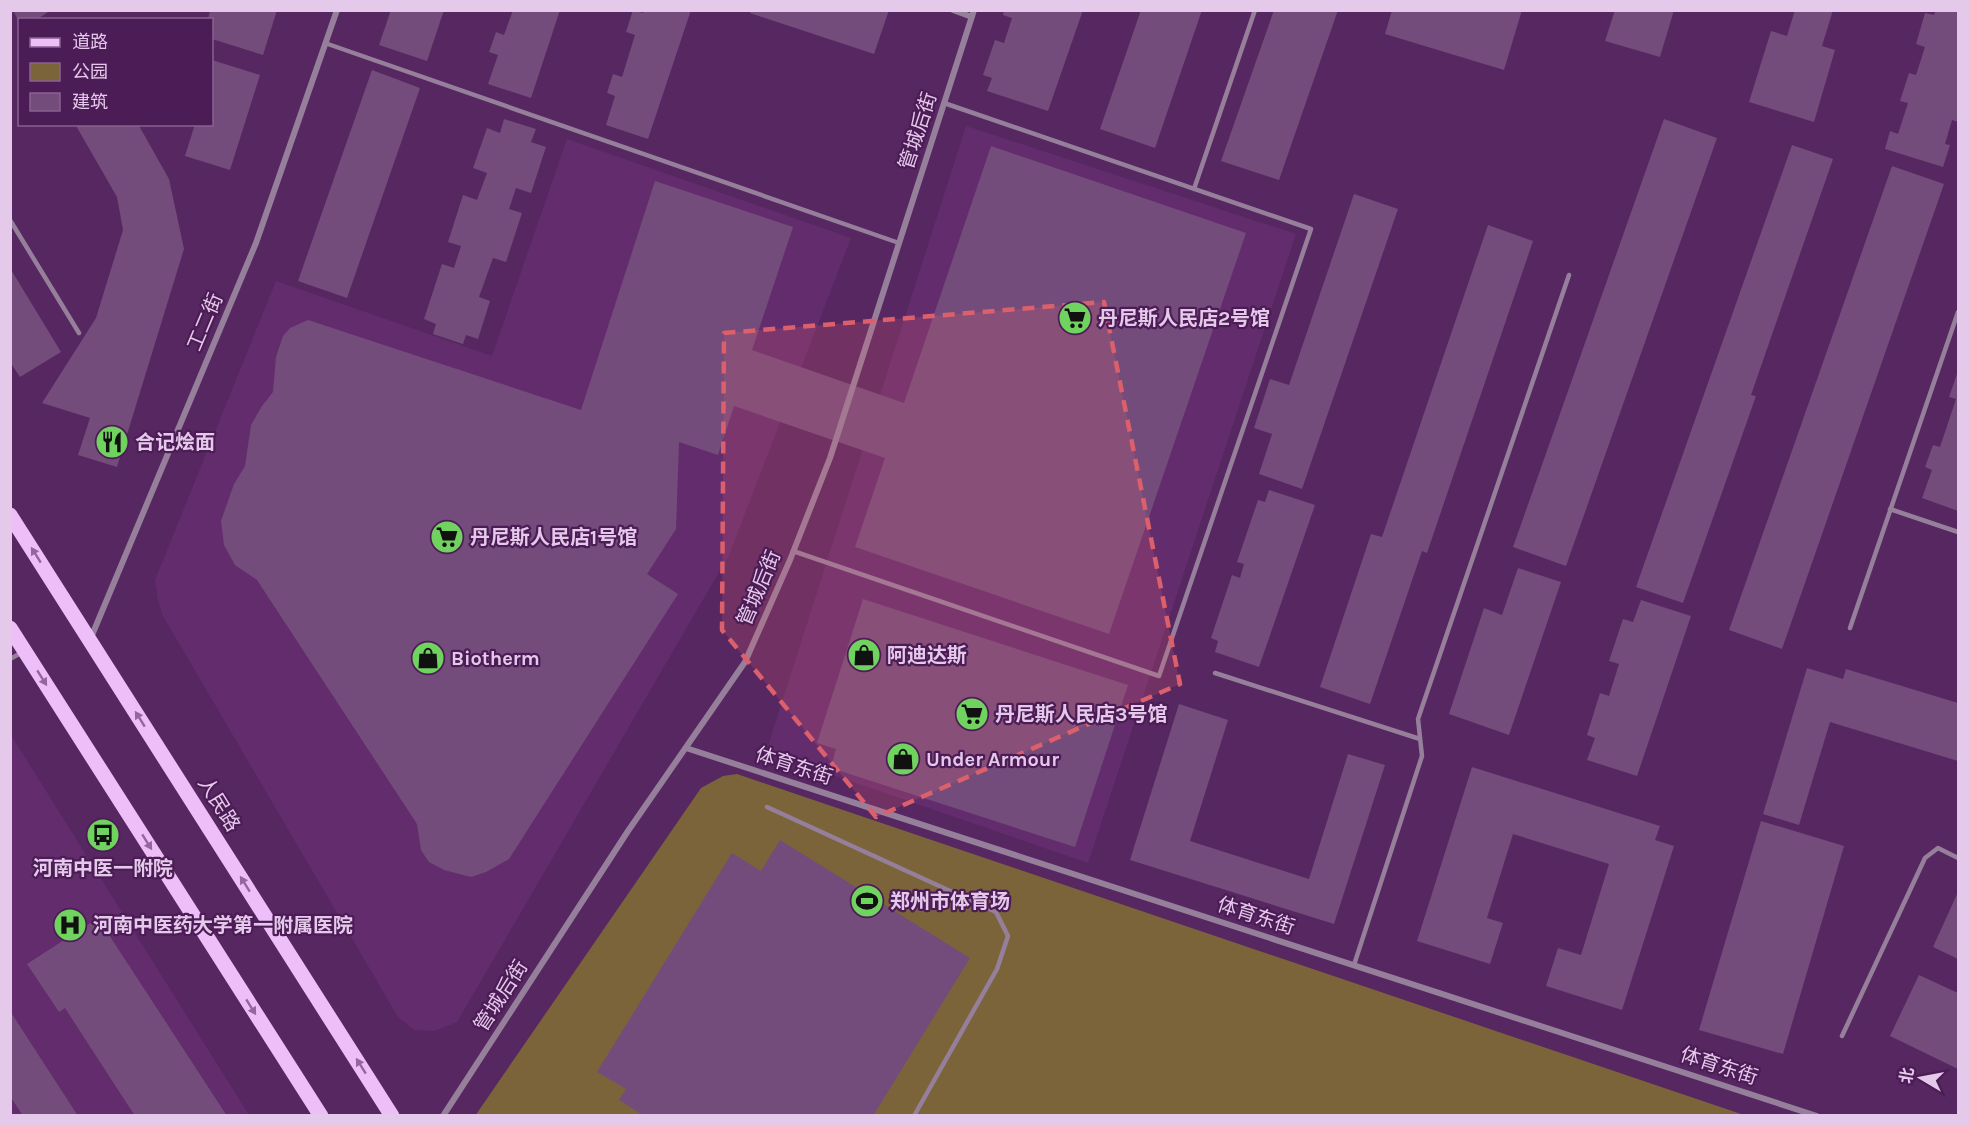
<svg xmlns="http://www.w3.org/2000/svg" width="1969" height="1126" viewBox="0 0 1969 1126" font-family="Karla,'Noto Sans SC',sans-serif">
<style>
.built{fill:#632d6d}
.green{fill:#7c643a}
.building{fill:#734c7b}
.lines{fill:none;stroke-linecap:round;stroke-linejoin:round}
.lane{stroke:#967f9b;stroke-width:4.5}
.street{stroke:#967f9b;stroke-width:6}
.primary{stroke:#edbef7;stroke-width:15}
.oneway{fill:#94659e}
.marked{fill:#db606c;fill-opacity:0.2;stroke:#db606c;stroke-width:4.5;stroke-dasharray:12 8;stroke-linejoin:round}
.labels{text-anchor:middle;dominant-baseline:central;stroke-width:4.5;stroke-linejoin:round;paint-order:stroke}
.street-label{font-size:20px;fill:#e5c9ea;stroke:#4c1c56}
.poi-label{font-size:20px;font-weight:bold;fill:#e5c9ea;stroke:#4c1c56;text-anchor:start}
</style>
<rect width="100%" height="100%" fill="#572761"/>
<path class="built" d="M966,126L1296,234L1088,863L766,752Z
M567,139L851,238L729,555L457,1022L435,1031L414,1030L398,1017L163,616L158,601L155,580L276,281L492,356Z
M11,735L249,1115H11Z"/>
<path class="green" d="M737,774L1744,1115L475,1116L701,788L723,776Z"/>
<path class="building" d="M13,10H51L36,20H18Z
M210,10H277L263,55L212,39V20H208Z
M391,10H444L427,61L379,45Z
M513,10H560L531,98L488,84L498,55L489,52L496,32L504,35Z
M633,10L643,13L644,10H691L648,139L606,125L615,96L607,93L613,74L622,77L635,35L626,32Z
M751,10H889L874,54L750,13Z
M1004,10H1083L1048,111L987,91L992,78L983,75L995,40L1004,43L1012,18L1003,15Z
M1141,10H1202L1155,148L1100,129Z
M1274,10H1338L1279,180L1221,161Z
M1392,10H1522L1504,70L1385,34Z
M1615,10H1674L1660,57L1605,41Z
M1795,10H1833L1822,46L1835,50L1814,122L1749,102L1771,31L1787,36Z
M1936,10H1958V122L1952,120L1945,144L1950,145L1943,167L1885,149L1890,131L1898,134L1908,103L1900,101L1909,73L1916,75L1925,47L1916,44L1925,13L1934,15Z
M212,60L260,75L230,170L185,156L195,124H212Z
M372,70L420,88L347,298L298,281Z
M504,119L536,129L531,142L546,147L531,193L516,188L509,209L522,213L506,262L493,258L479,297L490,301L478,339L466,335L463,344L433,334L436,324L424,319L442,264L454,268L461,246L448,242L463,195L477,200L487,173L473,168L487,128L500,133Z
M1664,119L1717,138L1566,566L1513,547Z
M75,124H138L169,179L184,249L117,467L78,455L90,418L42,403L96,318L123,230L117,197Z
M1792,145L1833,159L1751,395L1756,396L1683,603L1636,587Z
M991,146L1246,233L1109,634L855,547L885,458L734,406L718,455L679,442L676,529L647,574L678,594L509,859L486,872L471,877L444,870L429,862L421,850L417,824L257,580L235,565L224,545L221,521L234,484L245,466L251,425L262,406L273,392L276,357L283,336L290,328L308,320L581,410L655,181L793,227L752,350L904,403Z
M1892,166L1944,184L1782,649L1729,630Z
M1354,194L1398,209L1302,489L1259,474L1272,434L1254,428L1270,379L1289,385Z
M1488,225L1533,241L1427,553L1422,551L1370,704L1320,687L1371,534L1382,537Z
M10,268L61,352L20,377L10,362Z
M1958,371V511L1922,498L1932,470L1925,467L1933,445L1940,447L1956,399L1949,397Z
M1269,490L1315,505L1259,667L1215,652L1218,641L1211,638L1232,575L1240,578L1244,564L1237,562L1258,500L1265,502Z
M1518,568L1561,582L1509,735L1449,714L1484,608L1502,615Z
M863,599L1128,685L1075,847L831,768L836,749L817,743Z
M1641,600L1691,616L1637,776L1587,760L1595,738L1587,735L1600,693L1609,696L1619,664L1609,661L1623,619L1633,622Z
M1807,668L1843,679L1846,669L1958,703V761L1830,722L1799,825L1763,814Z
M1179,704L1228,720L1190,841L1309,879L1348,754L1385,765L1334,924L1130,860Z
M1472,767L1660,826L1655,840L1674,846L1622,1010L1546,986L1558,948L1581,955L1609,864L1513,834L1487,918L1503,923L1490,964L1417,941Z
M1761,821L1844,846L1783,1054L1699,1030Z
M780,840L970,958L873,1116H644L619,1100L626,1089L597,1072L732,853L761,871Z
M1958,892V959L1933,947Z
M98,918L227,1116H135L65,1008L59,1012L27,964Z
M1919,975L1958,993V1069L1890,1036Z
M10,1011L78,1116H23L10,1096Z"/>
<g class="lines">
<path class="lane" d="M325,43L899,243
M1194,189L1255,10
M10,220L79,333
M1890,509L1958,532
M793,551L1159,676L1311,229L944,103
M1850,628L1958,312
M10,659L21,653
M1215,673L1420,739
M767,807L996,912L1008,936L997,969L914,1116
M1354,965L1422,756L1418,719L1569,275
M1842,1036L1925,858L1938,848L1958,858"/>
<path class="street" d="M953,10L972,17
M90,640L256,243L337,10
M686,748L1817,1116
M443,1116L628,831L745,662L790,560L830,458L974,10"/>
<path class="primary" d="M10,515L392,1116
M10,628L321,1116"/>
</g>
<defs><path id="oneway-solid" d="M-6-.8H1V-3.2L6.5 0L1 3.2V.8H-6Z" transform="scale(1.5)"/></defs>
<g class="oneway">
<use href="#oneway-solid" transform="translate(36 555) rotate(-122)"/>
<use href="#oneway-solid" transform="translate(42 678) rotate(58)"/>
<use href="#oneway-solid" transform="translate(140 719) rotate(-122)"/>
<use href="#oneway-solid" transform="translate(147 842) rotate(58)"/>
<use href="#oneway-solid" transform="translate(245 884) rotate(-122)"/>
<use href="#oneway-solid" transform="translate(251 1007) rotate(58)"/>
<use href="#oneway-solid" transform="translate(361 1066) rotate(-122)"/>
</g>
<path class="marked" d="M1104,302L1180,684L876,817L722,630L724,333Z"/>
<defs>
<g id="supermarket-disc" transform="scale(1.725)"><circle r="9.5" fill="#70d35f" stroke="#4c1c56"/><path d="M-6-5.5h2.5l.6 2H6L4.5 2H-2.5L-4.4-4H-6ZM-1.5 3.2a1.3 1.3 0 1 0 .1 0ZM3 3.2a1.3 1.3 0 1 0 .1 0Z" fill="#111"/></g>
<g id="restaurant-disc" transform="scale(1.725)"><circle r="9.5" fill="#70d35f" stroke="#4c1c56"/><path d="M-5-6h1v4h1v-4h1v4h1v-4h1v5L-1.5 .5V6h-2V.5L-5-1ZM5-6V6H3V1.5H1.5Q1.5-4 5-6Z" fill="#111"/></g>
<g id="shop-disc" transform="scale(1.725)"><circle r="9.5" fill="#70d35f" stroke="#4c1c56"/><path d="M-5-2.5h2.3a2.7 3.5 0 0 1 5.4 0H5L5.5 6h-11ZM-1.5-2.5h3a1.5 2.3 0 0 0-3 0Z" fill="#111"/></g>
<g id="bus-disc" transform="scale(1.725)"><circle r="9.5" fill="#70d35f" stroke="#4c1c56"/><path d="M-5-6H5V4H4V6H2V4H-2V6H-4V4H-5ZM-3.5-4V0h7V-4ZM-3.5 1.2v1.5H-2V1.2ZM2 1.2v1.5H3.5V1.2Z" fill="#111"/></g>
<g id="stadium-disc" transform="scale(1.725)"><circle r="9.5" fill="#70d35f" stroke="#4c1c56"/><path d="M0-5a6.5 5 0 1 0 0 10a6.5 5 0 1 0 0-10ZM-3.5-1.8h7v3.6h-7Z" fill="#111"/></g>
<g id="hospital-disc" transform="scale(1.725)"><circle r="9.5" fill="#70d35f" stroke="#4c1c56"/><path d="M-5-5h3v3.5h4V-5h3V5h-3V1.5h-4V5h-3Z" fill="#111"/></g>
</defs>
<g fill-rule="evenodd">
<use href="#supermarket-disc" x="1075" y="318"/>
<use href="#restaurant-disc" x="112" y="442"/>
<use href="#supermarket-disc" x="447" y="537"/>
<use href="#shop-disc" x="864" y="655"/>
<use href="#shop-disc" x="428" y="658"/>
<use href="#supermarket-disc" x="972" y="714"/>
<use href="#shop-disc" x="903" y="759"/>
<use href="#bus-disc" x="103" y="835"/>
<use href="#stadium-disc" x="867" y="901"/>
<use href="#hospital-disc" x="70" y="925"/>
</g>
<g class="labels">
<g class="street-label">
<text transform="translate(918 131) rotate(-72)">管城后街</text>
<text transform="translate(205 322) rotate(-67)">工二街</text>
<text transform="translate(759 588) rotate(-67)">管城后街</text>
<text transform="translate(794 766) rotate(18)">体育东街</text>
<text transform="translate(219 804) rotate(58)">人民路</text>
<text transform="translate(1256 916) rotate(18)">体育东街</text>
<text transform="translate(501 996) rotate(-57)">管城后街</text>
<text transform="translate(1719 1066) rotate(18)">体育东街</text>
</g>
<g class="poi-label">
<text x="1098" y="318">丹尼斯人民店2号馆</text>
<text x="135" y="442">合记烩面</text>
<text x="470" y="537">丹尼斯人民店1号馆</text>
<text x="887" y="655">阿迪达斯</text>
<text x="451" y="658">Biotherm</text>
<text x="995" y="714">丹尼斯人民店3号馆</text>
<text x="926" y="759">Under Armour</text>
<text x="103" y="868" text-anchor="middle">河南中医一附院</text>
<text x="890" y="901">郑州市体育场</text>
<text x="93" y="925">河南中医药大学第一附属医院</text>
</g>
</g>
<rect width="1969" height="1126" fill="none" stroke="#e5c9ea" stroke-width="24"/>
<rect x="18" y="18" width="195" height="108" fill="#4c1c56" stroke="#896191" stroke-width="1.5"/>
<rect x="30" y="38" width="30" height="9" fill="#edbef7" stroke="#896191" stroke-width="1.5"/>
<text x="72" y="48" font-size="18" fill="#e5c9ea">道路</text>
<rect x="30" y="63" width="30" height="18" fill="#7c643a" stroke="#896191" stroke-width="1.5"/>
<text x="72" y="78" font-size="18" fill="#e5c9ea">公园</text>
<rect x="30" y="93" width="30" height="18" fill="#734c7b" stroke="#896191" stroke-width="1.5"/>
<text x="72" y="108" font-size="18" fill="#e5c9ea">建筑</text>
<g transform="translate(1921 1078) rotate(280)" stroke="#4c1c56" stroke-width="4.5" paint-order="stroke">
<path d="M0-4.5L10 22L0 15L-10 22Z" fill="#e5c9ea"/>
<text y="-9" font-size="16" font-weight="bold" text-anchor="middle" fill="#e5c9ea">北</text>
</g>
</svg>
